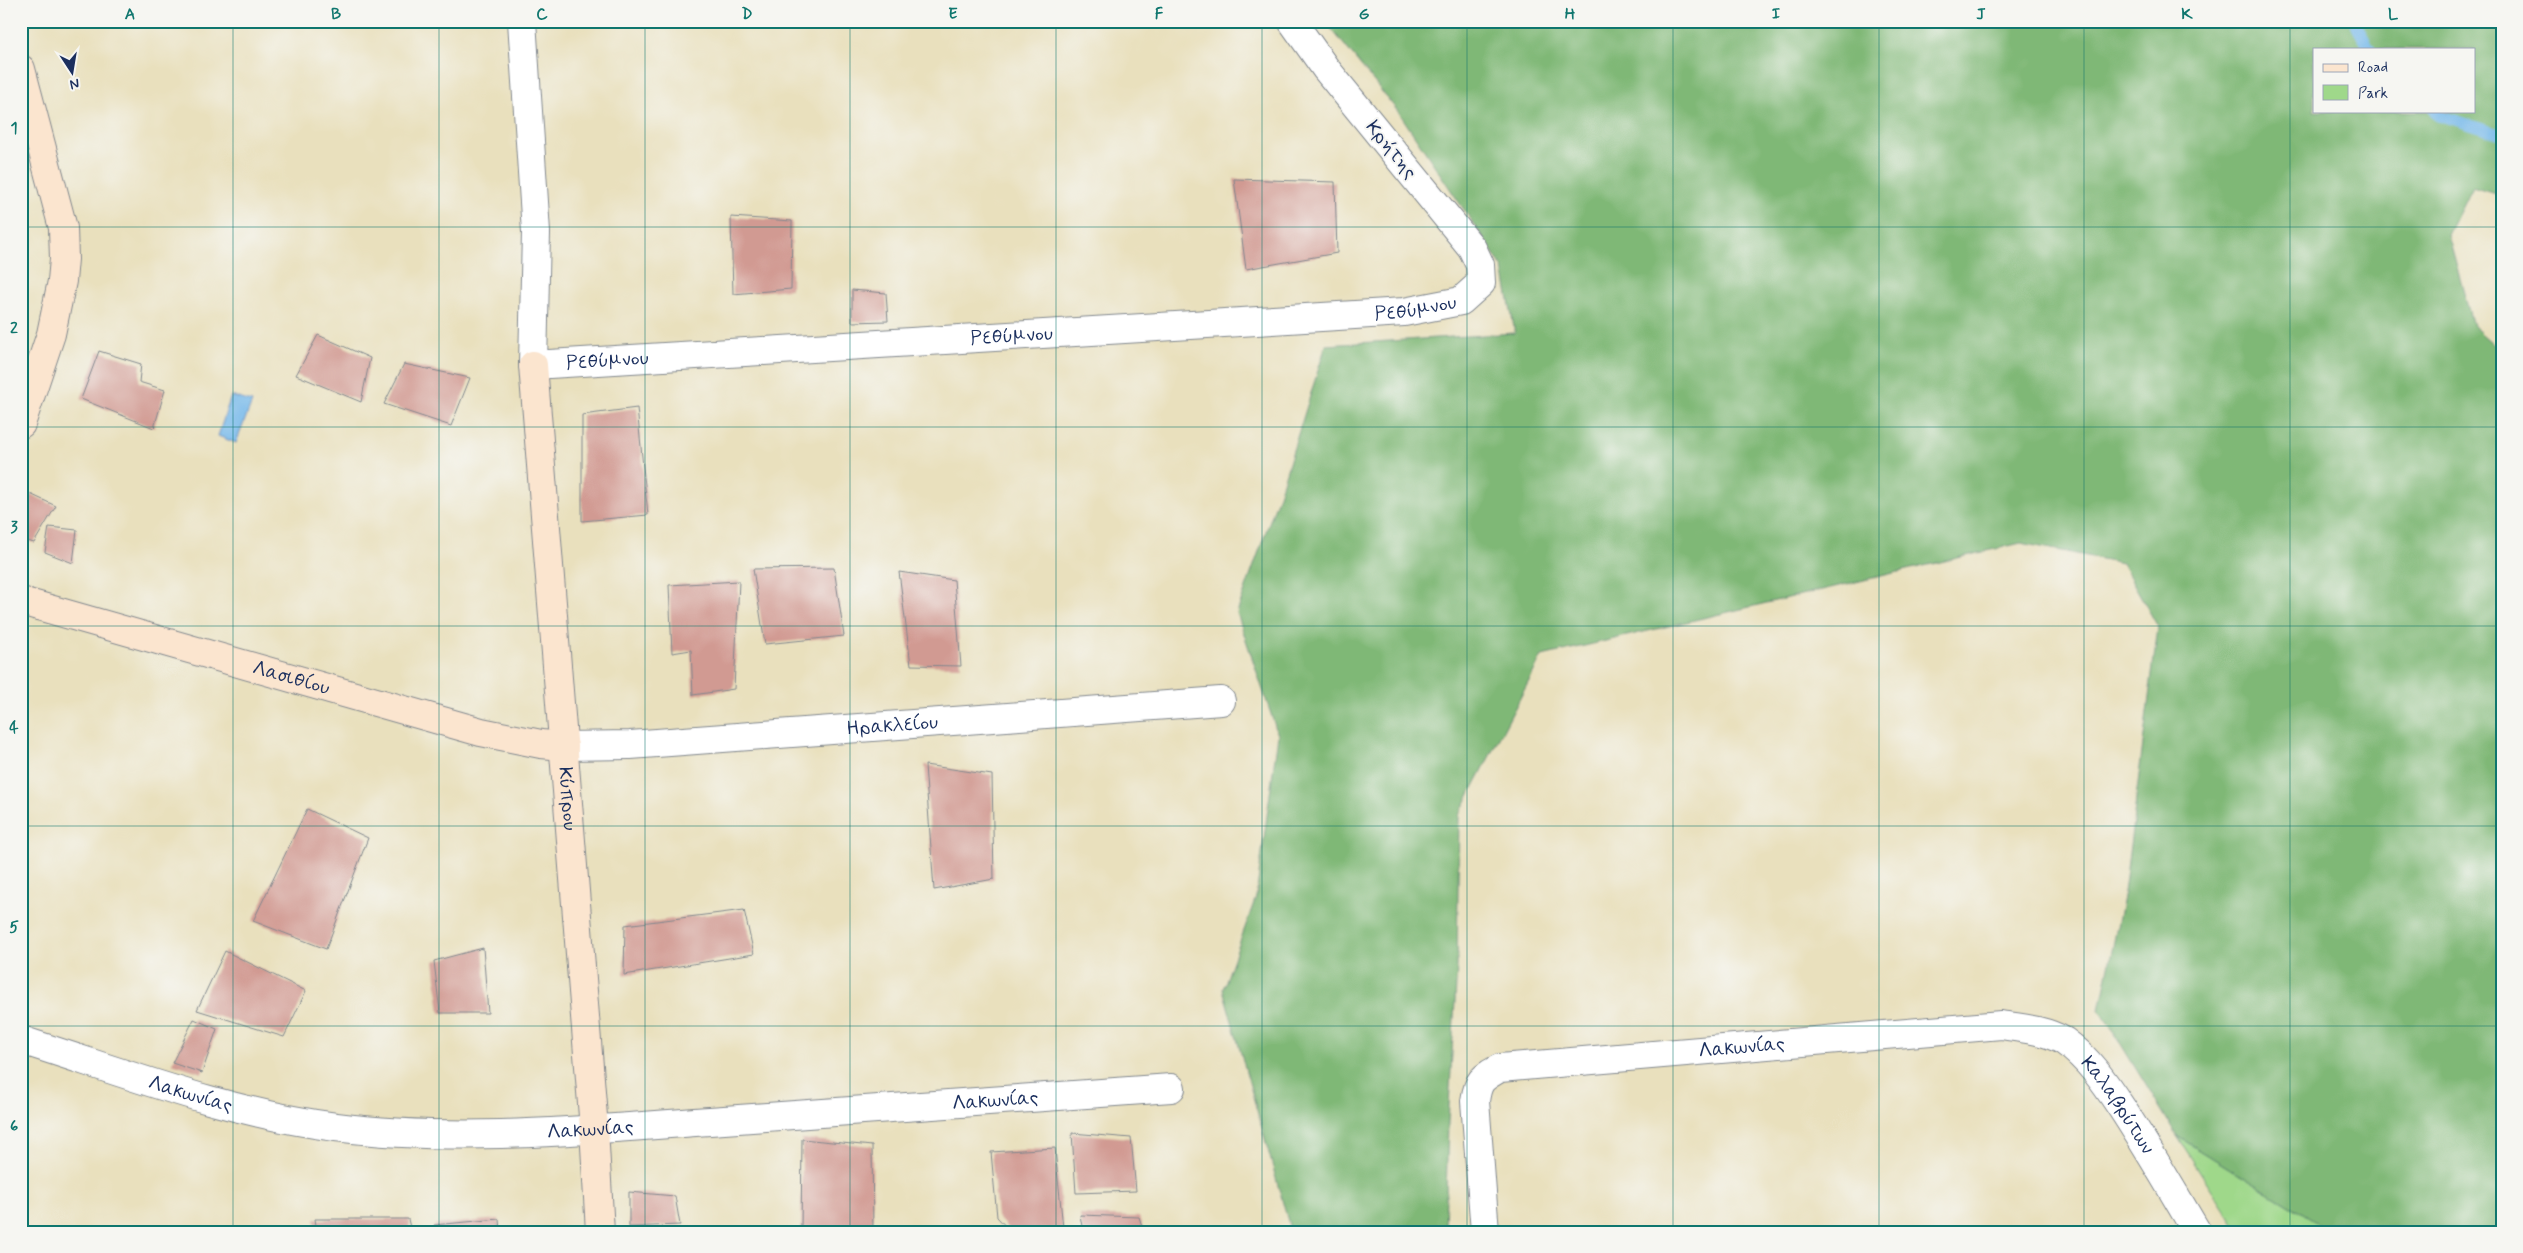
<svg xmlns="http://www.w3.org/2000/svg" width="2523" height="1253" viewBox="0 0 2523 1253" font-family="Mynerve,sans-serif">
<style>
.green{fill:#9fd88a;stroke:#5d8474}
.forest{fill:#7fb876;stroke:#4d746a;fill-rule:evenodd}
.water{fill:#74b8ea;stroke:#4874a4}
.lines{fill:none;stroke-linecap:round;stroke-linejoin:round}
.stream{stroke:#74b8ea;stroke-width:11}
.building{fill:#d19a92}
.street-casing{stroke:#82888e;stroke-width:30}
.secondary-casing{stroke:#82888e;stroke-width:30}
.street{stroke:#fff;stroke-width:28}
.secondary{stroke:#fbe5cf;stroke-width:28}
.grid{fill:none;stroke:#0f766e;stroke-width:1;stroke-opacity:0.55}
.labels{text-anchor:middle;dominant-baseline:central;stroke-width:4;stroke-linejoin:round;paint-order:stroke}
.street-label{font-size:20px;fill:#1b2f5e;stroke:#f6f6f2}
.neatline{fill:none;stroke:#0f766e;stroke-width:2}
.grid-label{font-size:16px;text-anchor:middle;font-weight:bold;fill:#0f766e}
</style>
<rect width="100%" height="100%" fill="#f6f6f2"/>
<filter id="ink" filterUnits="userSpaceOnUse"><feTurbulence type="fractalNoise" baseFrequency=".02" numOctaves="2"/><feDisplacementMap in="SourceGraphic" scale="10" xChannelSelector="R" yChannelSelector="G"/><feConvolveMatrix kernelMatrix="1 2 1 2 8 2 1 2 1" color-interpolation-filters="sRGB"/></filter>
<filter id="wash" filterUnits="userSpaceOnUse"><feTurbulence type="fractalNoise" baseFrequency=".0096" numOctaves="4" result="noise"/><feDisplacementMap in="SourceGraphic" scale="20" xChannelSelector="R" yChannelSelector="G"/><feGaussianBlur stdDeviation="1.12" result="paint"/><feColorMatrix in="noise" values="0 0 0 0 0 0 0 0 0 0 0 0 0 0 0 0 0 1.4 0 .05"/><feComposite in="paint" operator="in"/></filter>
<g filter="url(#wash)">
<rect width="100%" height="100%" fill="#e9e0bd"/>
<path class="green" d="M2177,1136L2332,1232H2239Z"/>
<path class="forest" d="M1325,21H2502V196L2472,187L2448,235L2473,326L2502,352V1232H2332L2177,1136L2100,1010L2124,892L2158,627L2122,563L2021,543L1542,656L1459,815L1457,966L1448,1123L1445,1232H1291L1223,989L1256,897L1278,735L1237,613L1279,495L1326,345L1515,333L1503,268L1400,114ZM2314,49H2474V111H2314Z"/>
<path class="water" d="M231,396L252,402L236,443L218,436Z"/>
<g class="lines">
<path class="stream" d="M1646,21L1650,24L1688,21
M2354,21L2370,49
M2434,111L2439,115L2502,135"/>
</g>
<g id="blocks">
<path class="building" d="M1234,179L1335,182L1337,253L1246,269Z
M731,217L792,221L791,289L733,294Z
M852,290L886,293L888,321L852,322Z
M318,335L370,358L361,402L296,375Z
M99,351L141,364L139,382L165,390L154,428L81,399Z
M404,364L470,378L451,426L384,404Z
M637,408L648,515L582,521V415Z
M28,493L56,506L34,543L21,539V506Z
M49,527L77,530L73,563L45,552Z
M834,568L844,636L765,644L753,569Z
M899,572L954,580L961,666L911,665Z
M739,581L734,689L693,695L691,650L672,653L669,585Z
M925,765L992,775L994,879L934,890Z
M307,809L368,838L326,949L253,921Z
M744,910L754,954L624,975L625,925Z
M483,948L488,1013H440L434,961Z
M225,951L306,991L284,1037L197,1010Z
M194,1019L217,1029L202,1073L172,1063Z
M1072,1133L1131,1138L1136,1191L1076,1193Z
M802,1139L872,1146L873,1232H801Z
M1055,1148L1063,1228L1011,1232L997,1217L991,1152Z
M629,1192L675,1196L680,1225L629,1227Z
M1080,1215L1139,1217L1144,1232H1083Z
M315,1219H408L411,1232H317Z
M499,1219L500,1232H435L434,1225Z"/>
</g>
</g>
<g filter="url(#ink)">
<use href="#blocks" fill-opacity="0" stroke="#82888e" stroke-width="1"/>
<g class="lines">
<g class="street-casing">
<g id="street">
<path id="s1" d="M522,21L536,232L533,365L1404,312L1461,301L1481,283L1480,265L1472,248L1326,69L1292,21"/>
<path id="s2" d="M564,746L630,745L1221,701"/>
<path id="s3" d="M21,1040C125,1073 228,1113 336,1127C460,1143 586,1130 710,1121C863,1110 1017,1099 1171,1088"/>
<path id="s4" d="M1485,1232L1475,1101C1478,1080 1482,1078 1500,1068L2001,1025C2022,1028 2045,1030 2064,1041C2088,1058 2105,1083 2121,1107C2148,1148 2172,1190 2197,1232"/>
</g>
</g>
<g class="secondary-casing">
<g id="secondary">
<path d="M21,69L63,228L64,259L62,281L51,334L21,424"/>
<path id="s5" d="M533,365L594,1129L600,1232"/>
<path id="s6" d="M21,601L481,732L541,744L564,746"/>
</g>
</g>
<use href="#street" class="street"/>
<use href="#secondary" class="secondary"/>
</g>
</g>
<path class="grid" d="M233,21V1232M439,21V1232M645,21V1232M850,21V1232M1056,21V1232M1262,21V1232M1467,21V1232M1673,21V1232M1879,21V1232M2084,21V1232M2290,21V1232M21,227H2502M21,427H2502M21,626H2502M21,826H2502M21,1026H2502"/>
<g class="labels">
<g class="street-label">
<text transform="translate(1391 150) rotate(51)">Κρήτης</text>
<text stroke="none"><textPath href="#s1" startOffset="1229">Ρεθύμνου</textPath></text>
<text stroke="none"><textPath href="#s1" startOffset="824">Ρεθύμνου</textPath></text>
<text stroke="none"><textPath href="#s1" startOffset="419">Ρεθύμνου</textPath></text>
<text stroke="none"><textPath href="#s6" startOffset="281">Λασιθίου</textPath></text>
<text stroke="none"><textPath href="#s2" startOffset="329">Ηρακλείου</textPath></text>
<text stroke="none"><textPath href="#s5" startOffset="435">Κύπρου</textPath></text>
<text stroke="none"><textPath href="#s4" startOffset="418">Λακωνίας</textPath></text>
<text stroke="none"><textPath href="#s3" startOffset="178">Λακωνίας</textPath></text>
<text stroke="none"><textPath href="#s3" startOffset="988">Λακωνίας</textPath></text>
<text stroke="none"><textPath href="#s4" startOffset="828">Καλαβρύτων</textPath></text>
<text stroke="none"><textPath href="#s3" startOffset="582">Λακωνίας</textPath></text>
</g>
</g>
<rect width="2523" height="1253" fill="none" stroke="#f6f6f2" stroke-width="55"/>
<rect x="2313" y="48" width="162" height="65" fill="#f6f6f2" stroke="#9ea6b7"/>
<rect x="2323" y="64" width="25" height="8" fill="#fbe5cf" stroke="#9ea6b7"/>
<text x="2358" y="72" font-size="15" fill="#1b2f5e">Road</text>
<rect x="2323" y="85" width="25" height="15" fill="#9fd88a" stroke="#9ea6b7"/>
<text x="2358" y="98" font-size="15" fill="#1b2f5e">Park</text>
<g transform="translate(72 72) rotate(168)" stroke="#f6f6f2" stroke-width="4" paint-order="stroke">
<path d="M0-4L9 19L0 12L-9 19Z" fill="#1b2f5e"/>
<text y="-8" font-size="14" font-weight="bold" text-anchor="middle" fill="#1b2f5e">N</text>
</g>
<rect x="28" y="28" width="2468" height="1198" class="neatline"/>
<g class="grid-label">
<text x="130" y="19">A</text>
<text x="336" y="19">B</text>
<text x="542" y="19">C</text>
<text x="747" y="19">D</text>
<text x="953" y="19">E</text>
<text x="1159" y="19">F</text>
<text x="1364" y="19">G</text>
<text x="1570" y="19">H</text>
<text x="1776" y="19">I</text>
<text x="1981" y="19">J</text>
<text x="2187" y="19">K</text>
<text x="2393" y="19">L</text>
<text x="14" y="133">1</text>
<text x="14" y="333">2</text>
<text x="14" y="532">3</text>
<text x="14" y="732">4</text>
<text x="14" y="932">5</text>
<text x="14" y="1131">6</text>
</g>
</svg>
